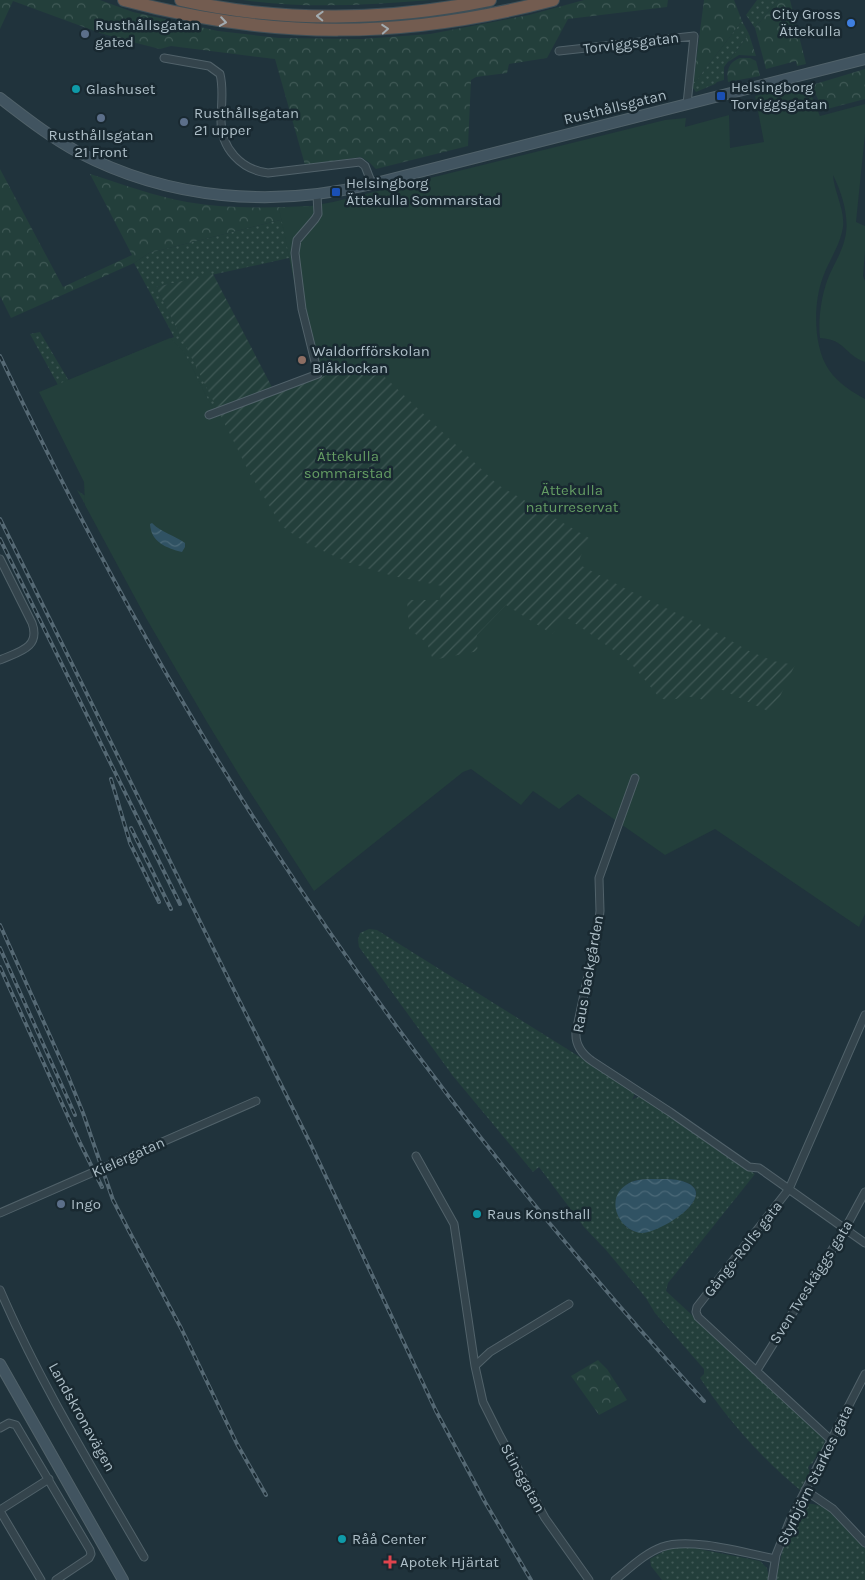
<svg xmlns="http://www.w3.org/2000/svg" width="865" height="1580" viewBox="0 0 865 1580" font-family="Karla,sans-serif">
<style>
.grass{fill:url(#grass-dots);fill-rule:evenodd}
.forest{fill:url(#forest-crowns)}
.park{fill:#233f3b}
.garden{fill:url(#garden-furrows)}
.water{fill:url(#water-waves)}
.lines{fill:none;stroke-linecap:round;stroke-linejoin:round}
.minor-casing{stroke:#51626a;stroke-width:9}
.secondary-casing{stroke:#51626a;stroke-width:12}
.motorway-casing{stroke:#3e4f57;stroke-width:14}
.minor{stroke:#34444c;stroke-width:7}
.secondary{stroke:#415460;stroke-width:10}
.motorway{stroke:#735c50;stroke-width:12}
.rail-casing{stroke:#556974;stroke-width:4}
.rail{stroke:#192931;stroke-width:2;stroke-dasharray:5.5;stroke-linecap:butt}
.oneway{stroke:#a2abb0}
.shop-dot{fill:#3f7fe0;stroke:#192931;stroke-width:2}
.service-dot{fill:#5c6f8a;stroke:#192931;stroke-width:2}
.culture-dot{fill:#0f9aa8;stroke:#192931;stroke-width:2}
.transit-dot{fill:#1a4fb4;stroke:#192931;stroke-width:2}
.education-dot{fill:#8d6e63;stroke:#192931;stroke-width:2}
.health-dot{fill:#e0444e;stroke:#192931;stroke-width:2}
.labels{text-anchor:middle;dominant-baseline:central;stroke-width:5;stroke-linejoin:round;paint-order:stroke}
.poi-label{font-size:15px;fill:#aebfc8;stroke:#192931;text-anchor:start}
.street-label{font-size:15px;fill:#aebfc8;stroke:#192931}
.park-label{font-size:15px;fill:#649c63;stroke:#192931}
</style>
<defs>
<pattern id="grass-dots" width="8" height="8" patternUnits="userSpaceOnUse" patternTransform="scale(1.25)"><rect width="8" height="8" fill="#233f3b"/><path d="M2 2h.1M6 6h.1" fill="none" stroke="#405956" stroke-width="1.8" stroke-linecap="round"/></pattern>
<pattern id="forest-crowns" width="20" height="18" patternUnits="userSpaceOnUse" patternTransform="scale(1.25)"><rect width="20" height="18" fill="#233f3b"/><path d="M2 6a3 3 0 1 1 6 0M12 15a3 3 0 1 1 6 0" fill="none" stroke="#405956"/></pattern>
<pattern id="garden-furrows" width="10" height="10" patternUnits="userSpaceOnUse" patternTransform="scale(1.25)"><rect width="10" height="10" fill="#233f3b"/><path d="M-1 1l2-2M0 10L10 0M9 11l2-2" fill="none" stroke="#405956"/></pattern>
<pattern id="water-waves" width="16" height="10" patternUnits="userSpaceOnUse" patternTransform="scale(1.25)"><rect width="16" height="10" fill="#305263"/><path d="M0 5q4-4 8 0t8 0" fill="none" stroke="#4b6978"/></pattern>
</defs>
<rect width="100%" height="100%" fill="#20333c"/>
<path class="grass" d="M757,0H778L755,28L746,15Z
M742,21L749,34L724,67V80L717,82L715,84L696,92L693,88V85Z
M304,214L290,247L289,258L156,287L221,414L179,670L77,490L88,498L96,454L30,334L40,332L95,425L110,363L174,337L134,263L149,253Z
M369,929L377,930L631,1089L635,1093L632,1100L642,1095L755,1174L668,1283L666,1291L824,1437L825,1445L821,1451H819L812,1464H810L808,1468L810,1471L800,1490C763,1460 726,1418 700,1378L704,1374V1369L655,1313L646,1298L606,1250L584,1227L539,1167L533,1172L453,1076L359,947L358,940L360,933ZM659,1179C671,1179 705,1180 694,1200C692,1205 688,1209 684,1212C676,1219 645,1227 633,1231L625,1226L627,1184L636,1180Z
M806,1504C829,1501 850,1532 865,1548V1580H776C780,1561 789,1514 806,1504Z
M681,1547L694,1548L760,1561L767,1568L769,1580H662L651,1566L650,1559L666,1550Z"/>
<path class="forest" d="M0,0H100L133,12L218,31L279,38L362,39L430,34L529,15L584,0H668L667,7L568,19L547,58L509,64L507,73L476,77L471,80L468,146L376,169L370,163L361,157L305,165L275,59L171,46L160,49L128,41L100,33L13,1L0,29Z
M243,0H431C368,5 306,9 243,0Z
M704,0H734L742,21L693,85Z
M778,0H790L806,64L797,66L796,61L766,69L755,28Z
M749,34L756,56L739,55L728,62Z
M740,58H750L756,61L760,76L728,82C726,70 729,62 740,58Z
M865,69V99L827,109C818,104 816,94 812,85Z
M0,169L63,287L132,255L90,174C122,184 154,196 187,202C228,209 269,208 310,206L304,214L149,253L134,263L11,318L0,296Z
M598,1360L607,1369L627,1400L599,1415L571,1376Z"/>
<path class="park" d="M808,87L820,116L865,104V134L856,222L865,226V251L863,276L865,281V362C844,355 847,340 820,338C818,321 821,298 827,281C832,267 842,253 845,238C850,218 842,193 833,175C834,192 845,209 843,227C840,246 829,260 823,277C813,303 813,347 829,370C838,383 852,392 865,399V914L859,927L715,829L665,855L578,794L559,809L533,791L521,805L471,769L463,772L314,891L241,778L207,722L146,618L85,505L84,482L39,392L170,338L184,352L214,411L313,373L279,208L311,206L333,202L665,120L686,118L685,127L729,115L730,148L764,142L755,96L773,92Z"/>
<path class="garden" d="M213,274L275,393L368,361L498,485L589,538L580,558V565L628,590L716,632L747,650L773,661L795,665L772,713L716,687L706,701C700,699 691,696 685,697C676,698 668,703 659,697L629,661L566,617L552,634L506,605L477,635L476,641L478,651L433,660L427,643L409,629L407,600H440L442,586L393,576L347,562L308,544L287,530L281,525L250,474L156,287Z"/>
<path class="water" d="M152,523C162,533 174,535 185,543V547L182,552C166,548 151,542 150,524Z
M660,1179C667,1179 675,1179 682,1181C724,1193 660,1234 641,1233C618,1230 605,1199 626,1185C635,1178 649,1179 660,1179Z"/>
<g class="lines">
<g class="minor-casing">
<path id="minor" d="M559,51L694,36L687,104
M164,58L209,66L220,74C224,90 221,105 221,121C221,148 241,170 268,173L360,162L365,166L372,184
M209,415L318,374L302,309L295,253L297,240L315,219L318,214L317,195
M0,559L32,623C41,648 18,652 0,660
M635,778L599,878L600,911L598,928L576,1032C575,1045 582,1054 592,1061L670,1112L749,1167L759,1168L865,1243
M416,1156L454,1224L475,1366
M0,1213L256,1101
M0,1290C40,1383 93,1469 144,1557
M569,1304L490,1352L475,1366L483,1402L500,1436L545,1518L589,1580
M757,1370L845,1229L865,1192
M0,1428L9,1423L16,1425L90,1550L91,1554L89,1558L56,1580
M831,1440L698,1317L696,1312L697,1307L789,1189L865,1015
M805,1490L833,1509L865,1543
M0,1510L49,1479
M0,1511L41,1580
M615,1580C629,1569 645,1553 662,1547C691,1537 745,1553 775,1559
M772,1580L776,1555L790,1520L865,1374"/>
</g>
<g class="secondary-casing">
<path id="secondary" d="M0,98C25,117 50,137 78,152C169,200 273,208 372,184L865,59
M0,1364L123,1580"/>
</g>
<g class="motorway-casing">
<path id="motorway" d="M124,0C273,40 404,39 553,0
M181,0C282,23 389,21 490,0"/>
</g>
<use href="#minor" class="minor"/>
<use href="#secondary" class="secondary"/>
<use href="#motorway" class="motorway"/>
<g class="rail-casing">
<path id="rail" d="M0,356C80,523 167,685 268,840C397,1039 543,1225 704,1401
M0,519L311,1145L436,1411L485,1502L531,1580
M0,539L180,904
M111,779L130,843L159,902
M131,828L171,909
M0,925L68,1076L83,1113L113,1200L129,1231L181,1328L237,1444L266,1495
M0,948L75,1115
M0,967L79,1141L102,1187"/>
</g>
<use href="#rail" class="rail"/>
</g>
<defs><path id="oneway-chevron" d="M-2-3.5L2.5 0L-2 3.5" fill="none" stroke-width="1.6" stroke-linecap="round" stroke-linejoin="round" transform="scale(1.25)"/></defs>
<g class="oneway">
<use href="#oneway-chevron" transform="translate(320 16) rotate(-178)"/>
<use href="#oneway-chevron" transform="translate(223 22) rotate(9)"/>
<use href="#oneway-chevron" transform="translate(385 29) rotate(-4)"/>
</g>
<circle class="shop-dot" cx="851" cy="23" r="5"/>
<g class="service-dot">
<circle cx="85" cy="34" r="5"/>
<circle cx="101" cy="118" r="5"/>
<circle cx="184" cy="122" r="5"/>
<circle cx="61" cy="1204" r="5"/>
</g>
<g class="culture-dot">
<circle cx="76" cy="89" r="5"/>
<circle cx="477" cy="1214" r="5"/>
<circle cx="342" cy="1539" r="5"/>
</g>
<g class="transit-dot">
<rect x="716" y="91" width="10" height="10" rx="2.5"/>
<rect x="331" y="187" width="10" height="10" rx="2.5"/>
</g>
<circle class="education-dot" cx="302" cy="360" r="5"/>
<path class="health-dot" d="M387.5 1554.5h5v5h5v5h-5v5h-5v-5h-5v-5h5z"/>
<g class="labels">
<g class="poi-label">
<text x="841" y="14" text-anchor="end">City Gross<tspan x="841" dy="17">Ättekulla</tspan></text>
<text x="95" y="25">Rusthållsgatan<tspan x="95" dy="17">gated</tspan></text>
<text x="731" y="87">Helsingborg<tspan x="731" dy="17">Torviggsgatan</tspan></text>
<text x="86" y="89">Glashuset</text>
<text x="194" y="113">Rusthållsgatan<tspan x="194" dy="17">21 upper</tspan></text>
<text x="101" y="135" text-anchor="middle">Rusthållsgatan<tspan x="101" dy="17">21 Front</tspan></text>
<text x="346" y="183">Helsingborg<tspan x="346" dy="17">Ättekulla Sommarstad</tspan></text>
<text x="312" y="351">Waldorfförskolan<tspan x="312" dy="17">Blåklockan</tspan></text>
<text x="71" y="1204">Ingo</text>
<text x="487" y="1214">Raus Konsthall</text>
<text x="352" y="1539">Råå Center</text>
<text x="400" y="1562">Apotek Hjärtat</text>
</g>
<g class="street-label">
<text transform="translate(631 43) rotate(-7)">Torviggsgatan</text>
<text transform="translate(615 107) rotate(-14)">Rusthållsgatan</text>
<text transform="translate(588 974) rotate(-80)">Raus backgården</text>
<text transform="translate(128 1157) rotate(-24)">Kielergatan</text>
<text transform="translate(743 1249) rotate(-52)">Gånge-Rolfs gata</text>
<text transform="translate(811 1282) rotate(-58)">Sven Tveskäggs gata</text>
<text transform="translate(82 1417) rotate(61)">Landskronavägen</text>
<text transform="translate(815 1475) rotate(-64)">Styrbjörn Starkes gata</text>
<text transform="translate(523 1478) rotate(61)">Stinsgatan</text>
</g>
<g class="park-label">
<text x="348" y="456">Ättekulla<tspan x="348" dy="17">sommarstad</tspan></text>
<text x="572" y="490">Ättekulla<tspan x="572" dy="17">naturreservat</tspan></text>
</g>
</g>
</svg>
